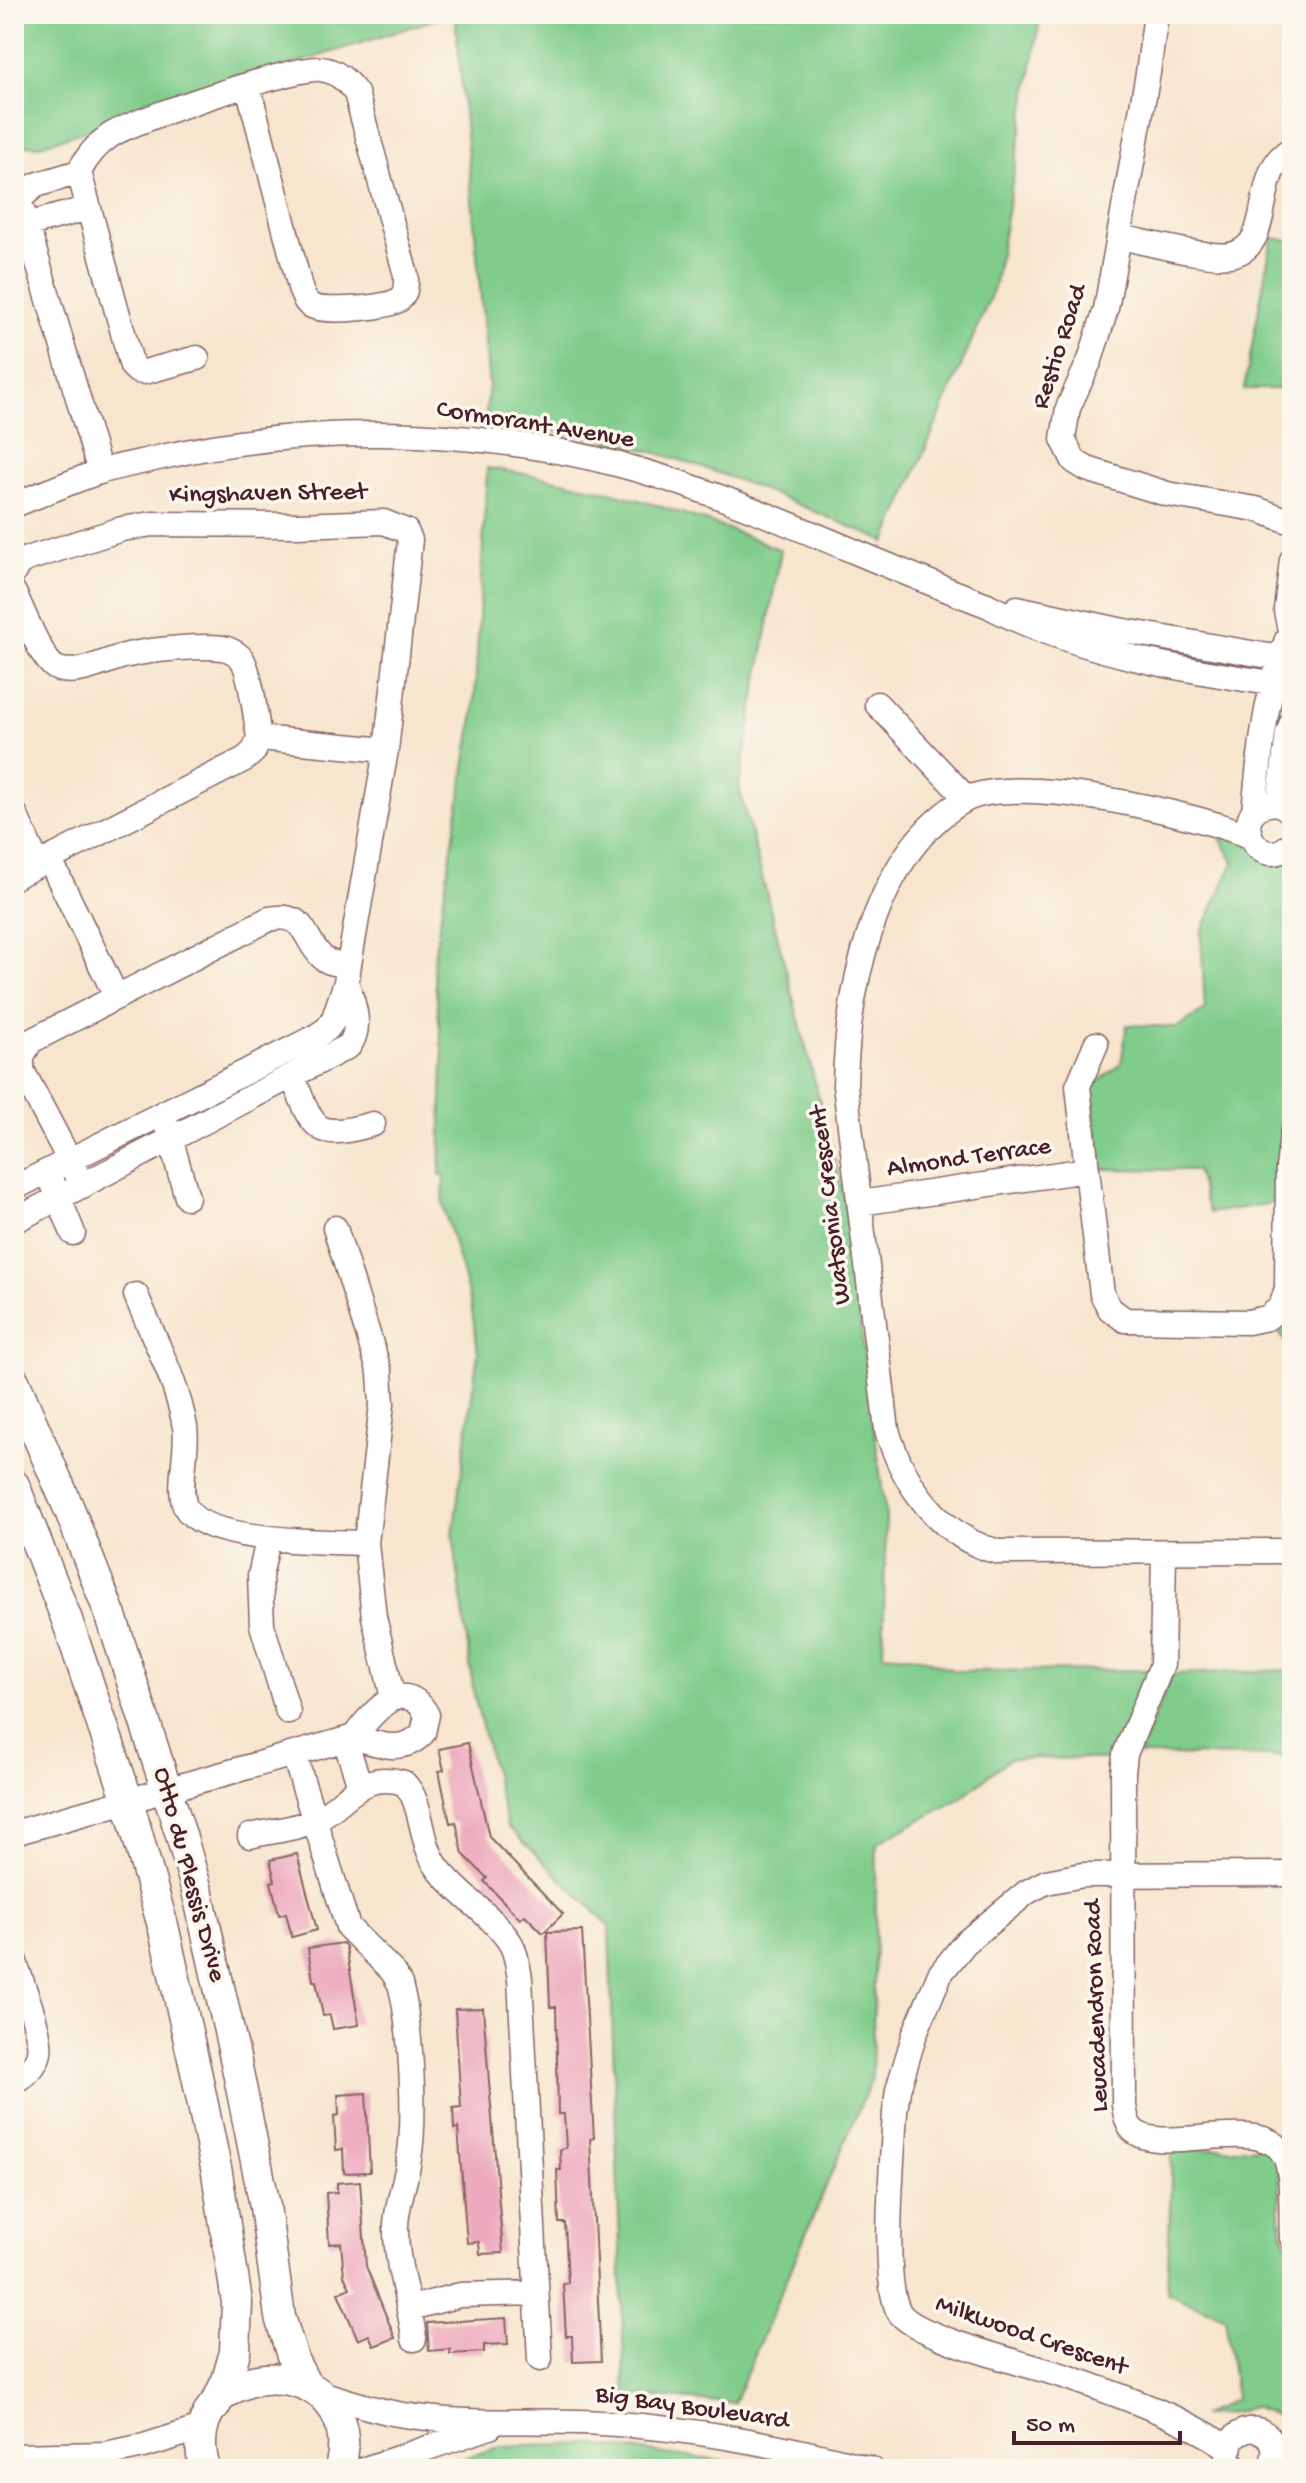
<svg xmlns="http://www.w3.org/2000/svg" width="1306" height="2483" viewBox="0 0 1306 2483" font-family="'Gochi Hand',sans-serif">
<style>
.green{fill:#7fcc8b;stroke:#64765b;stroke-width:2}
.building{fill:#eda9bd}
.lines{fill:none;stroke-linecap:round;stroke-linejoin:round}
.minor-casing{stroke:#876464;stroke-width:27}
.major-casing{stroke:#876464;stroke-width:33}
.minor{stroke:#fff;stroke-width:24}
.major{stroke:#fff;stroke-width:30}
.labels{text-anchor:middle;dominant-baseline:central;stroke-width:7;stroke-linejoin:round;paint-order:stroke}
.street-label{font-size:26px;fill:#4a1f2b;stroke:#fbf7ec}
</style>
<rect width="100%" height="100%" fill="#fbf7ec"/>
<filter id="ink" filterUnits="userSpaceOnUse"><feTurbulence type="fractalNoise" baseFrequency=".0125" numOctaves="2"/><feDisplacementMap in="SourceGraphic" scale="16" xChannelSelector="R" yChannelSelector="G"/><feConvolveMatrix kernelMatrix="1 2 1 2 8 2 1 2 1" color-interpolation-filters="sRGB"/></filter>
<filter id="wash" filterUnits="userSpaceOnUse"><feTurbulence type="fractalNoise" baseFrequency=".006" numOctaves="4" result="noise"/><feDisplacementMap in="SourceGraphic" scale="32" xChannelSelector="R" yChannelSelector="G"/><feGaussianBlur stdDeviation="1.8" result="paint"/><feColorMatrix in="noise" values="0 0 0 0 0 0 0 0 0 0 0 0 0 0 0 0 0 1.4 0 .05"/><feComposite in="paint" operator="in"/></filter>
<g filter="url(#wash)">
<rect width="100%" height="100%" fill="#f7e5ce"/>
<path class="green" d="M14,14H452L37,146L14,144Z
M455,14H1041L994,288L886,542C799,505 710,464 618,443C574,433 529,427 485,420L489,386Z
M1272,238L1292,241V434L1285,389H1244Z
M487,468C590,482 685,510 781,550L739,787L842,1188L886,1517L883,1654L920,1657L955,1671L1155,1670L1115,1759L1010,1758L958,1800L877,1843L872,2078L734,2403L625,2395L609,1925L507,1826L474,1695L453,1534L478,1352L471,1304L443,1206L444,1175H440L443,1058L433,963L474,712Z
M1211,824L1273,858L1292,844V1085L1285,1105L1275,1203L1209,1213L1196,1170L1101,1169L1091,1087L1121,1064L1127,1025L1177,1027L1205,1010L1201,933L1234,862Z
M1292,1308V1354L1274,1324Z
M1292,1670V1756L1139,1755L1172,1674Z
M1270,2147C1292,2173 1267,2220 1292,2251V2436L1275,2415L1253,2406L1237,2412L1201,2416L1236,2399L1225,2317L1167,2293L1172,2150Z
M587,2444L729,2462L765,2469H431L499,2447Z"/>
<g id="blocks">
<path class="building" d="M468,1743L489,1837L563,1914L543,1933L525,1915L520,1919L484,1881L487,1878L463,1854L456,1822L450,1823L439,1771L444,1770L439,1749Z
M297,1854L317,1930L292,1937L286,1913L279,1915L271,1882L275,1881L270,1860Z
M582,1931L594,2138L590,2139L601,2361L573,2362L572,2336H566L563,2284L568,2283L565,2223H559L557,2170H561L560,2149L566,2148L564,2114H558L556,2007H550L547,1932Z
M343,1943L346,1947L359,2025L333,2029L330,2015L323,2016L316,1981H313L308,1948Z
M483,2008L503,2253L480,2254L479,2242L467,2243L458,2128L454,2129L453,2108L461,2107L455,2009Z
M366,2093L370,2172L344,2173L343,2149L336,2150L334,2116L339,2115L338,2095Z
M360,2181L366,2266L395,2338L374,2346L369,2335L358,2340L338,2293L350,2288L344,2276L341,2243L329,2244L326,2193L337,2192V2183Z
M506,2318L508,2344L484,2345V2352L450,2354V2349L429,2351L427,2323Z"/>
</g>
</g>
<g filter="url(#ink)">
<use href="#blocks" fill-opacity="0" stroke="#876464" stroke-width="2"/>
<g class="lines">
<g class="minor-casing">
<path id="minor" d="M1156,14L1148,73L1106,309L1090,360L1068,408L1063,439L1074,461L1087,469L1167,494L1256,509L1289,521
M14,182L100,472
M19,199L36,185L79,172
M26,225L89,208
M1120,237C1145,242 1208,259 1230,255C1278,247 1249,171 1292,149
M197,358L144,372L137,371L132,366L79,172C87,156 96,145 111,135C136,119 295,66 321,69C337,71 347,81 356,93L406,275C406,284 407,292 400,299C391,308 324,313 312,306C305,303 304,297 301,291L248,86
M14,505C42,494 70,482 99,472C118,466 138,463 158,458C325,419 520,428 683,484C786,519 885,567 987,605C1075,653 1193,672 1292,686
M14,572L18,564L27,559L122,529L152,524L297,525L384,522L406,531L410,540L386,750L346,982L333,1021L327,1029L315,1037L14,1188
M14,593C23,610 41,660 56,668C76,678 108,659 128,655C149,650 207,644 227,649C232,651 239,655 242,659C251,673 256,720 259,738
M1017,608L1119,630L1292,660
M1290,631L1286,610L1292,560
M877,704L967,799
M1279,804L1288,733L1292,722
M14,812L38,865
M1254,812C1260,750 1266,685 1292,628
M1292,813C1286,807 1279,802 1269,804C1227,810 1257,878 1292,843
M1249,836C1195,814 1016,772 965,800C875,851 847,990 845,1085L887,1430C903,1484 942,1539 999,1552L1292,1551
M50,860L116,996
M14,877L245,759L254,751L259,738L386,750
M292,1076C315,1129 312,1141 373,1124
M167,1127L187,1197
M1087,1170L1078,1086L1096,1044
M53,1184L73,1233
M83,1186L22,1070V1056L31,1041L269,919C308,911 302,939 323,958C330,964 340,964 349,965
M860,1203L1087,1170L1102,1294L1110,1309L1125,1320L1248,1322L1267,1318L1281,1307L1287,1288L1288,1169L1292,1134
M14,1221L349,1046C363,1027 353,1002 346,982
M335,1228L380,1373L382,1404L366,1543L374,1617L393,1698
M136,1295C153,1337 177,1381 185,1427C189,1450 177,1486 185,1506C201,1543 331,1542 366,1543
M268,1540L260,1576L262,1625L288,1712
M1164,1553L1162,1665L1125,1754L1123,1773L1124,2105C1125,2112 1126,2121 1131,2128C1156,2159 1257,2113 1283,2153C1295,2172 1290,2215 1292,2238
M345,1740L360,1786
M294,1755L348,1927L392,1971L400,1984L404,2001C411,2043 416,2118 409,2159C406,2182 397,2202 396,2225C395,2264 410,2301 414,2339
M14,1833L354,1737C379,1745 404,1754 423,1733L427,1715C404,1673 371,1714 354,1737
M250,1836C270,1831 298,1829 317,1819C348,1802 361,1770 404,1783C424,1803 419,1843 438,1868C458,1895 494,1916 511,1944C517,1955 518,1967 520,1979L540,2359
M14,1959C20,1980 43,2034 39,2053C36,2067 26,2075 14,2081
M411,2308L460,2295L536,2293
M315,2391C343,2400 370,2409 398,2414C464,2426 533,2419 600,2423C691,2428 783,2445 871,2469
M1228,2448C1189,2420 1119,2395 1073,2379C1039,2367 914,2338 899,2312C881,2281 893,2153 895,2112L898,2090L915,2033L940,1974L965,1943L1027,1892L1046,1882L1083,1875L1292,1874
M14,2456L105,2454L144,2446L205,2427
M365,2469L490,2427
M1235,2469L1228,2456L1231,2441C1253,2414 1289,2440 1268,2469"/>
</g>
<g class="major-casing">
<path id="major" d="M14,1381L70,1511L112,1619L181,1835L198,1894L236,2062L265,2206L280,2317L294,2362L306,2385
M14,1485L67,1620L128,1801L164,1930L197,2076L217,2173L237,2302L235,2352L227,2380L215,2406
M205,2469C171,2351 371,2346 340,2469"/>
</g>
<use href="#minor" class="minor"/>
<use href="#major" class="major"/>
</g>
</g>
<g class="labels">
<g class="street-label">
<text transform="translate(1061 347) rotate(-72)">Restio Road</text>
<text transform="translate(535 426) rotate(9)">Cormorant Avenue</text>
<text transform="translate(268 495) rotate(-1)">Kingshaven Street</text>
<text transform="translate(969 1159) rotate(-8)">Almond Terrace</text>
<text transform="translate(832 1205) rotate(-97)">Watsonia Crescent</text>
<text transform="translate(188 1875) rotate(75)">Otto du Plessis Drive</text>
<text transform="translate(1098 2006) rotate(-92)">Leucadendron Road</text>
<text transform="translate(1031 2337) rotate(19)">Milkwood Crescent</text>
<text transform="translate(692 2409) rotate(8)">Big Bay Boulevard</text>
</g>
</g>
<rect width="1306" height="2483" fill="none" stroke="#fbf7ec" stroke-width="48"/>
<path d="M1014 2431v12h166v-12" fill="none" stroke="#4a1f2b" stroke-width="4"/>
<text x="1026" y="2431" font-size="24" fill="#4a1f2b" stroke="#fbf7ec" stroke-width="6" paint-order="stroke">50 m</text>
</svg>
